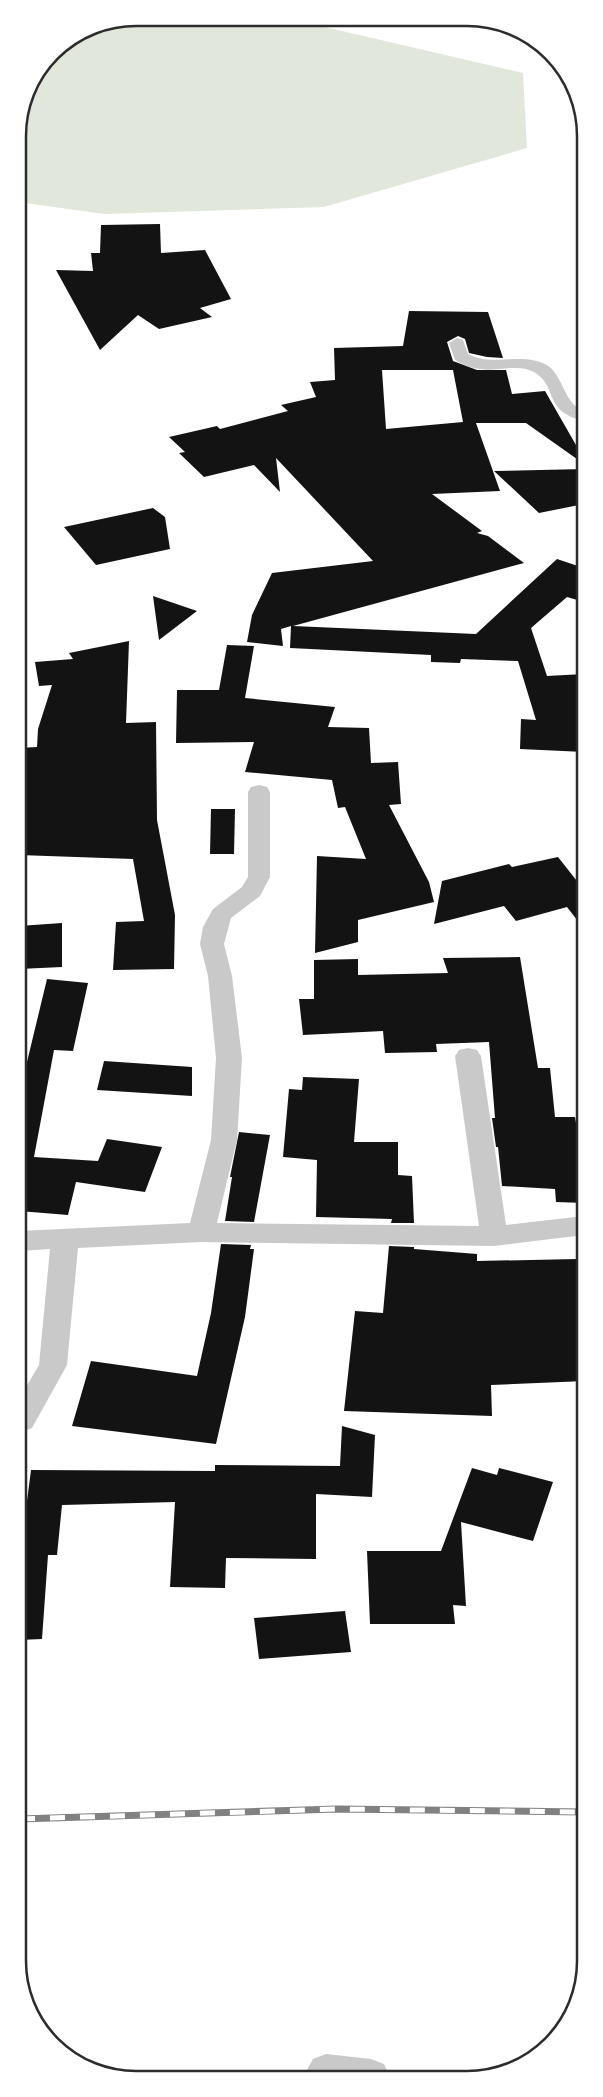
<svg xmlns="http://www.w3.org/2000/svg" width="603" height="2097" viewBox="0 0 603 2097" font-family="Figtree,sans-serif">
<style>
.green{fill:#e1e8db}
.building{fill:#131313;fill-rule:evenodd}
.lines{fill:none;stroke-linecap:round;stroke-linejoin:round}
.minor{fill:#c9c9c9;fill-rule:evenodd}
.rail-casing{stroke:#818181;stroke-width:7}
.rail{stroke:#fff;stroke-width:5;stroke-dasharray:15;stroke-linecap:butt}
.rim{fill:none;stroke:#2c2c2c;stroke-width:2.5}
</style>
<rect width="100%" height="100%" fill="#fff"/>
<path class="green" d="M136,18L305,19L312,24L523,73L527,148L324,207L104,214L18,202V129L30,84L53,52L91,26Z"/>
<path class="building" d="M160,224L161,253L205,250L231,299L200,308L212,317L159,329L138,315L100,350L56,270L93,271L91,253H100L101,225Z
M409,311L488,312L503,358L487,357L469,353L465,339L458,336L447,342L453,361L477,370H506L512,394L545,391L584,459V464L526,423H476L500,491L432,494L482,531L477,533L488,536L524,563L293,626L476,634L557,559L584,568V602L567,597L531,628L547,676L584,674V752L520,749L521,719L536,720L518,661L461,659L460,663L431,662V655L290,648L291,626L281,629L283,646L247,642L252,615L272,573L373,561L276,458L280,492L254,465L204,477L179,453L185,452L169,437L217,426L220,429L288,411L281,405L316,397L310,382L335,380L334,348L403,346ZM382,370H453L463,422L386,429Z
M584,469V504L539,513L494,471Z
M153,508L165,517L170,549L96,565L64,527Z
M153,596L197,611L159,640Z
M129,641L126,723L156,722L157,820L175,915L174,969L113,970L116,922L144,921L133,859L19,855L18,748L37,747L38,729L52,685L39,686L35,662L73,659L69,653Z
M227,645L254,646L245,698L335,707L328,727L369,728L371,763L398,762L401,804L389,805L429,882L434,902L358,920V942L315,953L317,856L366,859L345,807L338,808L332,780L245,772L254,742L176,743L177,690H219Z
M211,809H235L234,854H210Z
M558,857L584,890V929L567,907L516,921L504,906L434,924L442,881L509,864L512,867Z
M62,923V967L19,969V926Z
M520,957L538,1068H550L555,1117H575L584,1171V1203L556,1202L555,1189L502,1186L498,1147H496L492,1118H495L489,1042L436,1044L437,1052L385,1053L383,1031L303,1035L299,999H314V960L358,959V975L448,973L443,958Z
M47,979L88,983L73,1051L54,1050L34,1157L98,1161L107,1139L162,1147L145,1192L76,1182L68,1215L19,1211V1062H27Z
M104,1061L192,1067V1096L97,1090Z
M303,1077L359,1079L354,1142H398V1175L412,1176L414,1223H391L392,1219L316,1217L317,1160L283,1157L289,1089L302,1090Z
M239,1132L270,1135L254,1222L225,1221L232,1177H230Z
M221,1244L251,1245L250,1249H254L245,1317L216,1444L72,1426L91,1361L197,1376L211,1313Z
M389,1246L414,1247V1249L477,1254V1261L577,1259L585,1303V1381L491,1385L492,1416L344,1411L355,1311L383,1313Z
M342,1426L375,1435L372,1497L316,1494V1559L226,1558L225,1588L170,1587L175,1502L62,1505L57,1555H48L42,1639L19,1640V1540H22L31,1470L215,1471V1465L340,1466Z
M472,1468L497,1475L499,1468L553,1482L533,1541L461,1522L466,1606L453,1605L455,1624H370L367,1551H441Z
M345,1611L351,1652L259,1659L254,1618Z"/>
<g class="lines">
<path class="minor" d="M457,338L463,340L468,354C492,367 520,352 545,364C564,374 563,404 584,411V421C542,411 559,387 534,372C518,363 498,372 481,369C471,368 463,365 455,360L449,343Z
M259,785L267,787L270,792V877L260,896L231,918L224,944L232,976L242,1058L237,1140L217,1223L479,1226L455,1056L459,1050L468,1048L477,1050L481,1056L506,1225L584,1216V1235L494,1246L201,1242L78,1248L67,1365L32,1428L19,1433V1399L39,1365L50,1249L19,1251V1231L190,1223L211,1140L216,1058L208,976L200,944L203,927L213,909L242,887L248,877V792L251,787Z
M326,2054L371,2059L384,2064L390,2077H303L313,2059Z"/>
<g class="rail-casing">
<path id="rail" d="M20,1819L337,1809L585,1812"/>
</g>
<use href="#rail" class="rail"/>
</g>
<path d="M0 0H603V2097H0ZM136 26H467A110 110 0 0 1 577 136V1961A110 110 0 0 1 467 2071H136A110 110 0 0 1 26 1961V136A110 110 0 0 1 136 26Z" fill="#fff" fill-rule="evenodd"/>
<path class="rim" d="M136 26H467A110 110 0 0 1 577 136V1961A110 110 0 0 1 467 2071H136A110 110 0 0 1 26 1961V136A110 110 0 0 1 136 26Z"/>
</svg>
